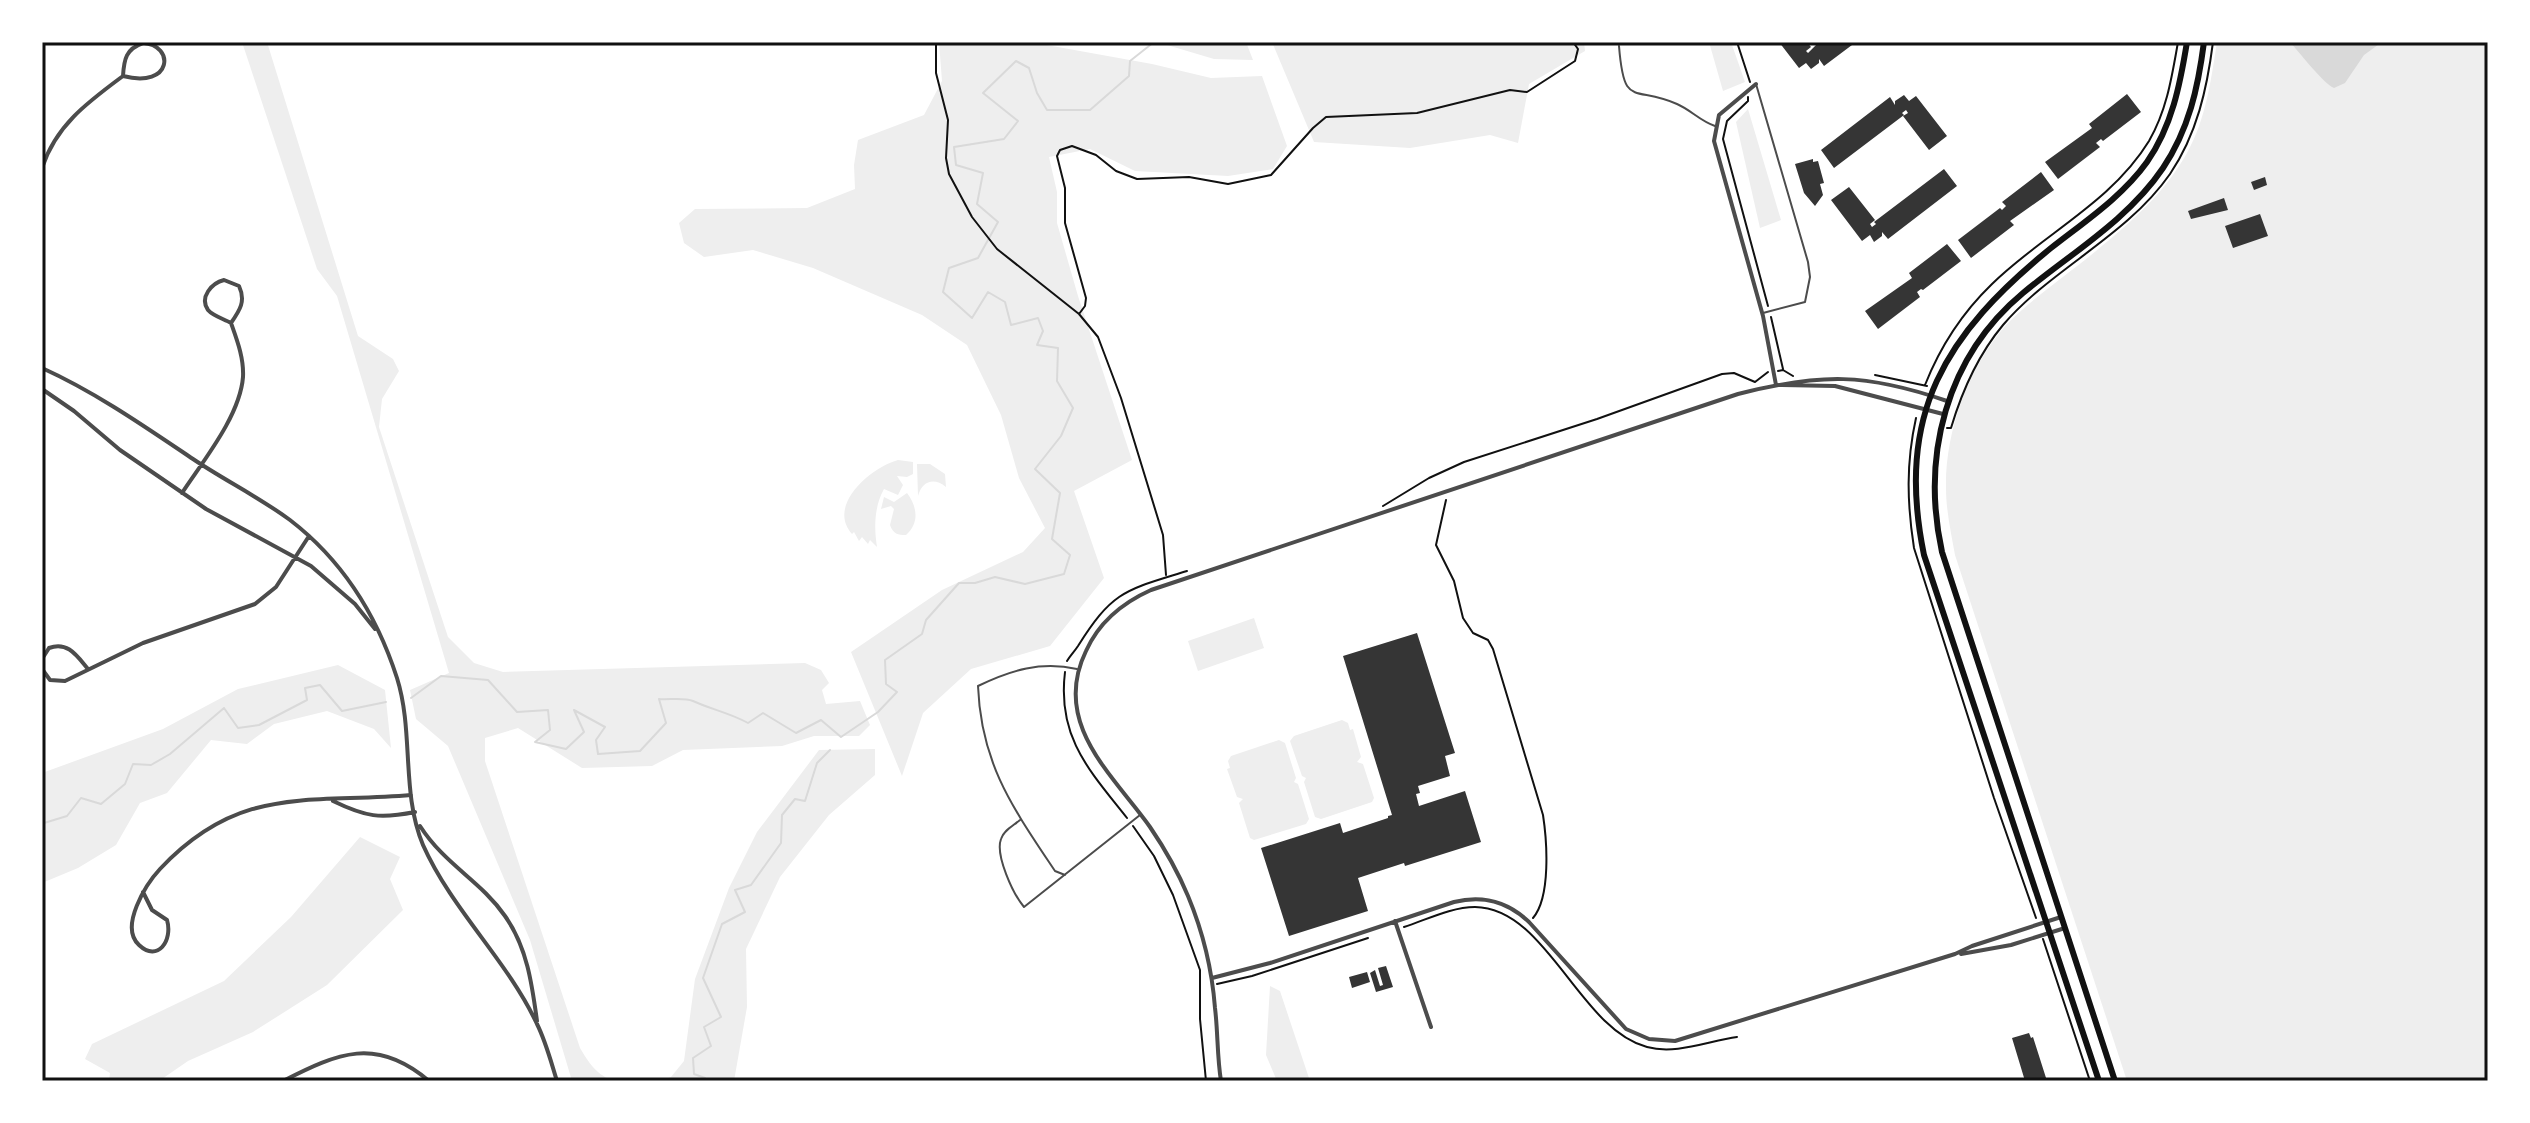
<svg xmlns="http://www.w3.org/2000/svg" width="2530" height="1123" viewBox="0 0 2530 1123" font-family="'Asap Condensed',sans-serif">
<style>
.green{fill:#eee}
.water{fill:#d9d9d9}
.lines{fill:none;stroke-linecap:round;stroke-linejoin:round}
.stream{stroke:#d9d9d9;stroke-width:2}
.building{fill:#353535}
.path{stroke:#111;stroke-width:2}
.service{stroke:#4c4c4c;stroke-width:2}
.minor{stroke:#4c4c4c;stroke-width:4}
.secondary{stroke:#111;stroke-width:6}
.neatline{fill:none;stroke:#111;stroke-width:3}
</style>
<rect width="100%" height="100%" fill="#fff"/>
<path class="green" d="M242,42H267L358,336L393,359L399,371L382,399L379,427L448,637L474,663L503,672L805,663L821,670L829,683L822,690L826,704L860,701L870,725L859,736H814L782,746L683,750L652,766L582,768L518,728L485,738V761L580,1048C589,1063 597,1076 615,1081H572L530,940L448,746L416,719L410,690L449,673L337,296L317,269Z
M939,42H1030L1152,64L1211,78L1262,76L1287,146L1273,169L1228,176L1135,171L1090,149L1049,157L1057,192V223L1078,296L1132,460L1074,491L1104,578L1050,646L971,669L923,713L902,776L851,652L942,590L1023,552L1045,528L1019,478L1001,415L967,345L922,315L813,268L753,250L704,257L684,243L679,223L695,209L807,208L855,189L854,165L858,140L924,115L942,81Z
M1157,42H1246L1253,60L1214,59Z
M1272,42H1584L1585,51L1529,84L1518,143L1490,135L1410,148L1314,142Z
M1709,42H1731L1745,82L1723,91Z
M2217,42H2488V1081H2127L1955,555C1951,533 1946,510 1946,488C1945,432 1968,368 2006,325C2030,300 2068,274 2096,251C2131,222 2164,194 2187,153C2206,119 2211,80 2217,42Z
M1748,109L1781,220L1760,228L1736,122Z
M898,460L913,462V474L907,477L897,476L903,485L898,495L884,489C874,507 874,528 877,547L870,540L868,544L862,537L859,541L854,532L852,534C826,505 872,467 898,460Z
M917,464H930L945,474L946,487C934,477 922,481 918,496Z
M907,493C917,506 920,523 906,535C898,535 893,534 890,525L894,509L891,506L881,509L884,497L894,502Z
M1254,618L1264,648L1198,671L1188,641Z
M338,665L385,690L391,748L374,729L327,711L274,724L247,744L211,740L167,793L140,803L116,845L78,868L42,883V773L163,729L238,689Z
M1342,720L1348,723L1350,730L1353,729L1361,757L1357,762L1363,764L1374,798L1372,802L1321,819L1315,817L1304,782L1306,778L1302,776L1290,741L1294,736Z
M1279,740L1285,743L1296,778L1294,782L1298,784L1309,819L1306,824L1254,840L1250,838L1239,803L1243,799L1237,797L1227,769L1230,768L1228,761L1231,756Z
M875,749V775L829,815L780,877L746,949L747,1007L734,1081H660L671,1077L684,1061L695,979L729,888L757,832L819,750Z
M360,837L400,857L390,879L403,910L327,985L253,1032L188,1061L159,1081H109L110,1073L85,1059L92,1044L224,981L291,917Z
M1270,986L1280,991L1310,1081H1277L1266,1055Z"/>
<path class="water" d="M2290,42H2382L2364,55L2345,83L2334,88C2325,85 2299,52 2290,42Z"/>
<g class="lines">
<path class="stream" d="M411,698L441,676L488,680L517,712L548,710L550,730L535,742L566,749L584,732L574,710L605,727L596,740L598,754L640,751L666,723L659,699C669,700 684,697 693,701C710,709 730,713 748,723L763,713L796,733L821,720L841,737L878,712L897,692L886,684L885,660L922,634L926,620L959,583H975L995,577L1025,584L1064,574L1070,555L1052,539L1060,493L1035,469L1061,436L1073,408L1057,381L1058,348L1037,345L1043,331L1038,318L1011,325L1005,302L988,292L972,318L943,292L949,268L978,258L998,222L977,204L983,173L956,165L954,147L1004,139L1018,121L983,93L1016,61L1029,68L1037,93L1047,110H1090L1129,76L1130,61L1154,42
M42,821L44,823L67,816L81,798L101,804L125,784L133,764L151,765L170,754L224,708L238,728L259,725L307,700L305,688L320,685L342,711L386,702
M704,1081L705,1078L694,1074L693,1058L711,1046L704,1027L721,1017L703,978L722,924L745,912L735,890L751,885L781,843L782,815L795,799L805,801L817,763L830,750"/>
</g>
<path class="building" d="M1779,42H1807L1811,47L1806,51L1808,53L1819,42H1856L1824,66L1819,59V63L1811,69L1806,63L1799,68Z
M2127,94L2141,112L2103,141L2101,139L2096,143L2100,147L2058,179L2045,162L2092,128L2089,124Z
M1904,95L1909,101L1916,96L1947,136L1929,150L1903,116L1908,113L1906,110L1902,113L1904,115L1834,168L1821,150L1890,97L1895,105V101Z
M1813,159V162L1818,161L1824,183L1820,184L1823,195L1815,206L1804,193L1795,164Z
M1944,169L1957,186L1888,239L1882,232V236L1874,242L1870,235L1862,241L1831,200L1849,187L1875,220L1870,224L1872,227L1876,224L1874,222Z
M2041,172L2054,190L2010,221L2014,225L1971,258L1958,240L2000,208L2002,210L2006,206L2002,202Z
M2265,177L2267,185L2254,190L2251,182Z
M2224,198L2228,210L2191,219L2188,211Z
M2260,214L2268,236L2233,248L2225,226Z
M1947,244L1961,261L1923,290L1921,289L1917,292L1920,297L1878,329L1865,311L1912,278L1909,273Z
M1417,633L1455,753L1445,756L1450,776L1418,786L1420,793L1416,794L1419,806L1465,791L1481,842L1405,866L1404,863L1358,878L1368,911L1289,936L1261,848L1340,823L1343,833L1388,818V816L1392,815L1343,656Z
M1386,966L1393,987L1376,992L1370,973L1375,970L1380,986L1383,985L1378,968Z
M1367,972L1370,982L1352,988L1349,977Z
M2029,1033L2031,1038L2033,1037L2047,1081H2025L2012,1038Z"/>
<g class="lines">
<path class="path" d="M936,42V73L948,120L946,158L949,174L972,217L997,249L1079,314L1098,337L1121,398L1163,535L1166,575
M1737,42L1750,82
M1748,97V101L1727,121L1723,139L1768,306
M1079,314L1085,306L1086,298L1065,223V188L1057,156L1060,150L1072,146L1096,155L1116,171L1137,179L1189,177L1228,184L1271,175L1313,128L1326,117L1417,113L1510,90L1527,92L1575,61L1578,49L1573,42
M1771,317L1783,369
M1778,371L1783,370L1793,376
M1875,375L1927,386
M1925,385C1940,347 1963,312 1992,284C2043,234 2111,203 2149,141C2167,110 2172,76 2178,42
M1916,418C1906,463 1907,503 1914,548L1994,798L2036,918
M1947,428H1951C1962,391 1978,355 2003,325C2052,268 2126,237 2170,174C2197,134 2207,89 2213,42
M1446,500L1436,545L1454,581L1463,618L1473,633L1488,640L1493,649L1543,815C1547,841 1551,897 1533,918
M1383,506L1429,478L1464,462L1597,419L1722,374L1734,373L1755,382L1768,372
M1067,661C1070,656 1074,652 1078,646C1113,590 1126,590 1187,571
M1065,672C1057,737 1089,770 1127,818
M1133,826L1154,856L1173,895L1200,970V1019L1206,1081
M1404,927C1426,920 1451,907 1475,907C1547,908 1579,1029 1647,1047C1676,1055 1708,1041 1737,1037
M2043,939L2090,1081
M1217,984L1252,976L1368,938"/>
<path class="service" d="M1619,46C1624,109 1633,85 1677,104C1691,110 1700,121 1715,126
M1756,84L1808,262L1810,277L1805,302L1763,313
M1020,820C1013,826 1004,830 1001,839C995,855 1013,894 1024,907L1140,815
M1065,875L1055,871C1013,808 981,764 978,686C1011,670 1041,661 1077,669"/>
<path class="minor" d="M143,43C175,45 173,89 123,76C124,59 126,49 143,43Z
M1756,84L1719,115L1714,141L1763,316L1776,385
M42,168C56,125 88,102 123,76
M42,368C95,392 144,426 193,459C224,480 259,497 290,520C342,560 377,616 397,678C414,732 401,793 423,845C452,910 507,960 537,1024C546,1042 551,1062 557,1081
M1782,385L1835,386L1943,414
M42,389L74,411L120,450L206,509L311,566L355,604L375,629
M182,493C203,461 240,416 243,377C244,358 237,340 231,323C240,310 246,301 239,286L224,280C212,283 199,297 208,310C213,316 224,319 231,323
M42,659L49,648C68,641 77,656 88,669
M42,669L50,680L65,681L143,643L255,604L276,587L309,536
M333,801C366,817 380,819 415,812
M420,826C445,865 481,881 505,916C527,947 532,984 537,1021
M143,892L152,910L167,920C173,940 158,963 139,945C119,927 146,884 160,869C240,784 308,804 411,795
M1395,921L1431,1027
M1961,954L2011,945L2065,928
M1212,978L1270,963L1454,902C1483,895 1507,901 1529,922L1626,1029L1649,1039L1675,1041L1955,954L1972,946L2061,917
M283,1081C338,1053 376,1036 429,1081
M1221,1081C1217,1057 1218,1032 1215,1008C1212,969 1203,932 1188,896C1178,872 1165,849 1150,827C1112,774 1051,723 1086,651C1099,622 1122,603 1151,590L1738,394C1821,373 1866,373 1947,401"/>
<path class="secondary" d="M2099,1081L1924,555C1895,414 1945,334 2051,248C2084,222 2122,197 2147,162C2172,126 2180,85 2187,42
M2115,1081L1942,552C1921,456 1946,357 2023,293C2070,254 2128,220 2163,168C2189,129 2198,88 2204,42"/>
</g>
<rect width="2530" height="1123" fill="none" stroke="#ffffff" stroke-width="88"/>
<rect x="44" y="44" width="2442" height="1035" class="neatline"/>
</svg>
